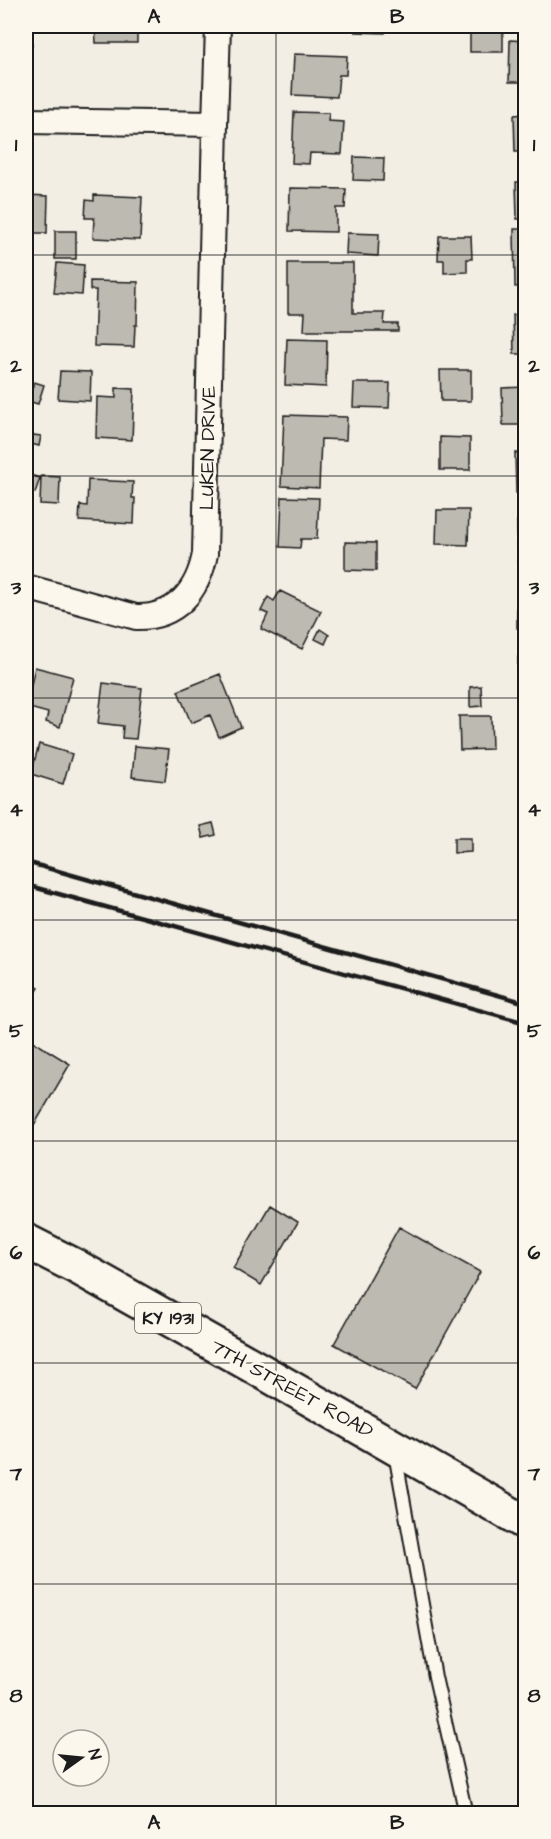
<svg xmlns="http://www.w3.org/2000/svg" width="551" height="1839" viewBox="0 0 551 1839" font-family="'Architects Daughter',sans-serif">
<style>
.building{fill:#bdbab1;stroke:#1c1c1c;stroke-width:1.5}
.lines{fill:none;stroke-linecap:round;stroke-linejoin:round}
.lane-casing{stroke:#1c1c1c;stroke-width:16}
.street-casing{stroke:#1c1c1c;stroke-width:28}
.primary-casing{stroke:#1c1c1c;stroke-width:38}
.lane{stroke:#fbf7ec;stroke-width:12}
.street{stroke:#fbf7ec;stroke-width:24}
.primary{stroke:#fbf7ec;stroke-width:33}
.rail{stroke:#1c1c1c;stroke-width:4.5}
.grid{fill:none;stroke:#1c1c1c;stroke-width:1.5;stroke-opacity:0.55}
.labels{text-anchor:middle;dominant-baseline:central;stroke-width:6;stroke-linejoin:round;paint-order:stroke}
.shield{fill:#fbf7ec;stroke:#5f5e5a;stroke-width:1.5}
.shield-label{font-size:18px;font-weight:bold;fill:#1c1c1c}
.street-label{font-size:20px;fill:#1c1c1c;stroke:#fbf7ec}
.neatline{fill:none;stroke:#1c1c1c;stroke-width:2}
.grid-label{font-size:20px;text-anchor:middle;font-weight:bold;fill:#1c1c1c}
</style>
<rect width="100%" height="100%" fill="#f2eee4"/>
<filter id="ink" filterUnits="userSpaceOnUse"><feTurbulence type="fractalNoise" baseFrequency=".0167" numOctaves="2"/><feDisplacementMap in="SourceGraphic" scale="12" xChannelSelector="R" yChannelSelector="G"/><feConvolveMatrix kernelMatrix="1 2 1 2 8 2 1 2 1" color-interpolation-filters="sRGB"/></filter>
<g filter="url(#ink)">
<path class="building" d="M26,26H32V46H26Z
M95,26H142V30H137V43H96Z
M355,26H385V33L355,32Z
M470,29H503V52H470Z
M510,40L526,41V82H509Z
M294,54L347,56L346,75H339L337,97L292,95Z
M294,112L329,113L328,121L344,122L342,154L310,153L309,164L292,163Z
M526,114V152H515L514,115Z
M354,157L384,158L383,181L353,180Z
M516,182H526V219H517Z
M290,188L346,189L345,208H336V232L289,231Z
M26,195L48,196L47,233H26Z
M94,195L142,197L140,240L93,238L94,218H85L86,200L94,201Z
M514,229H526V286L515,287Z
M55,231H76V259H55Z
M347,233L379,234L378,256L346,254Z
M439,236H471L472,259H467V272L444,273V260H438Z
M57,263L84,265L82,295L54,293Z
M288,263H353V313H385L384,324H398V331H304L305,313H288Z
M90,281L138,282L137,325H135L134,347L94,346L96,290H90Z
M513,315H526V354H514Z
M287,339L327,340L326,387L285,385Z
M440,370H471V401H441Z
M60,371L91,372L90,401L58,399Z
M34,382L44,385L38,404L28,401Z
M354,383H390L389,408L353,407Z
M526,387V425H503L502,388Z
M116,388L134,389L132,440L96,438L97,397L116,398Z
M284,415L347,417L346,440L321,439L319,488L281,486Z
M33,435L41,436L39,446L31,444Z
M440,437L470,438V470H440Z
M515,453H526V493H516Z
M27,474L40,478L35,493L26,489Z
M41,476L60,477L59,505L40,504Z
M88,480L133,482L132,498H135L134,524L79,521L80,505L87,506Z
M282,497L319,498L317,539H301L300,548L280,547Z
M437,510H469L468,545L436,544Z
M517,521H526V561H518Z
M345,542L376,543V571L345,570Z
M526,587V628H517V588Z
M280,591L321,611L302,649L261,629L268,614L261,611L268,597L274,601Z
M320,629L329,635L325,644L315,639Z
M518,657H526V697H518Z
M35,667L73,677L60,727L46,722L48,713L26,707Z
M220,674L241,727L219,737L210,715L191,723L178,691Z
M103,683L142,688L136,739L122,738L123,726L98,723Z
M481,686L482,706L470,707V687Z
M459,716H491L492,749L460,750Z
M524,728H526V767H524Z
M39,744L72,754L63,784L31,774Z
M135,746L169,749L165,781L132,777Z
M213,823L216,835L203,838L200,826Z
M454,838H471V852L454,853Z
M26,979L39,988L26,1007Z
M26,1037L70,1064L26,1139Z
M270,1205L298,1222L261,1285L233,1268Z
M399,1227L480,1272L415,1389L334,1344Z"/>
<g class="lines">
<g class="lane-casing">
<path id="lane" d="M395,1453L435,1677L466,1814"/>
</g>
<g class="street-casing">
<path id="street" d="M26,121L215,124L205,554C198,591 176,618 136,617L26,587
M215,124L218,26"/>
</g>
<g class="primary-casing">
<path id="primary" d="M26,1241L77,1267L258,1369L526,1523"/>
</g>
<use href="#lane" class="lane"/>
<use href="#street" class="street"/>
<use href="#primary" class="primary"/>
<path class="rail" d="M26,862L526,1003
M26,885L526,1023"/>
</g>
</g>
<path class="grid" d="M276,26V1814M26,255H526M26,476H526M26,698H526M26,920H526M26,1141H526M26,1363H526M26,1584H526"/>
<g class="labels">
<rect class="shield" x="135" y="1303" width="66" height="30" rx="4.5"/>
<g class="shield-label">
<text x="168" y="1318">KY 1931</text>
</g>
<g class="street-label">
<text transform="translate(208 448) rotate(-89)">LUKEN DRIVE</text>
<text transform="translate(292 1389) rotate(29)">7TH STREET ROAD</text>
</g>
</g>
<rect width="551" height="1839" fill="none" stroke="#fbf7ec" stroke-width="66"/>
<g transform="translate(81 1758) rotate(75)"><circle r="28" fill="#fbf7ec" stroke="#a29f99" stroke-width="1.5"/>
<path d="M0-4.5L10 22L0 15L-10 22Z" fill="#1c1c1c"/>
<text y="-9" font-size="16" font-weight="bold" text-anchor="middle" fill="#1c1c1c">N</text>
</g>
<rect x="33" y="33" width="485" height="1773" class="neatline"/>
<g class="grid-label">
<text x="154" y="23">A</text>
<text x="397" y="23">B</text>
<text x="16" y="151">1</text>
<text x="534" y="151">1</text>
<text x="16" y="372">2</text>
<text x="534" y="372">2</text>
<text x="16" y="594">3</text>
<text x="534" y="594">3</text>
<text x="16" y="816">4</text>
<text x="534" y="816">4</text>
<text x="16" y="1037">5</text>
<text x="534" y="1037">5</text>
<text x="16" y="1259">6</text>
<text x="534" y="1259">6</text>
<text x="16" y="1480">7</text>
<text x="534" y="1480">7</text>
<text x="16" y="1702">8</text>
<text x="534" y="1702">8</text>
<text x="154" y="1829">A</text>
<text x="397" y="1829">B</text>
</g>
</svg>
